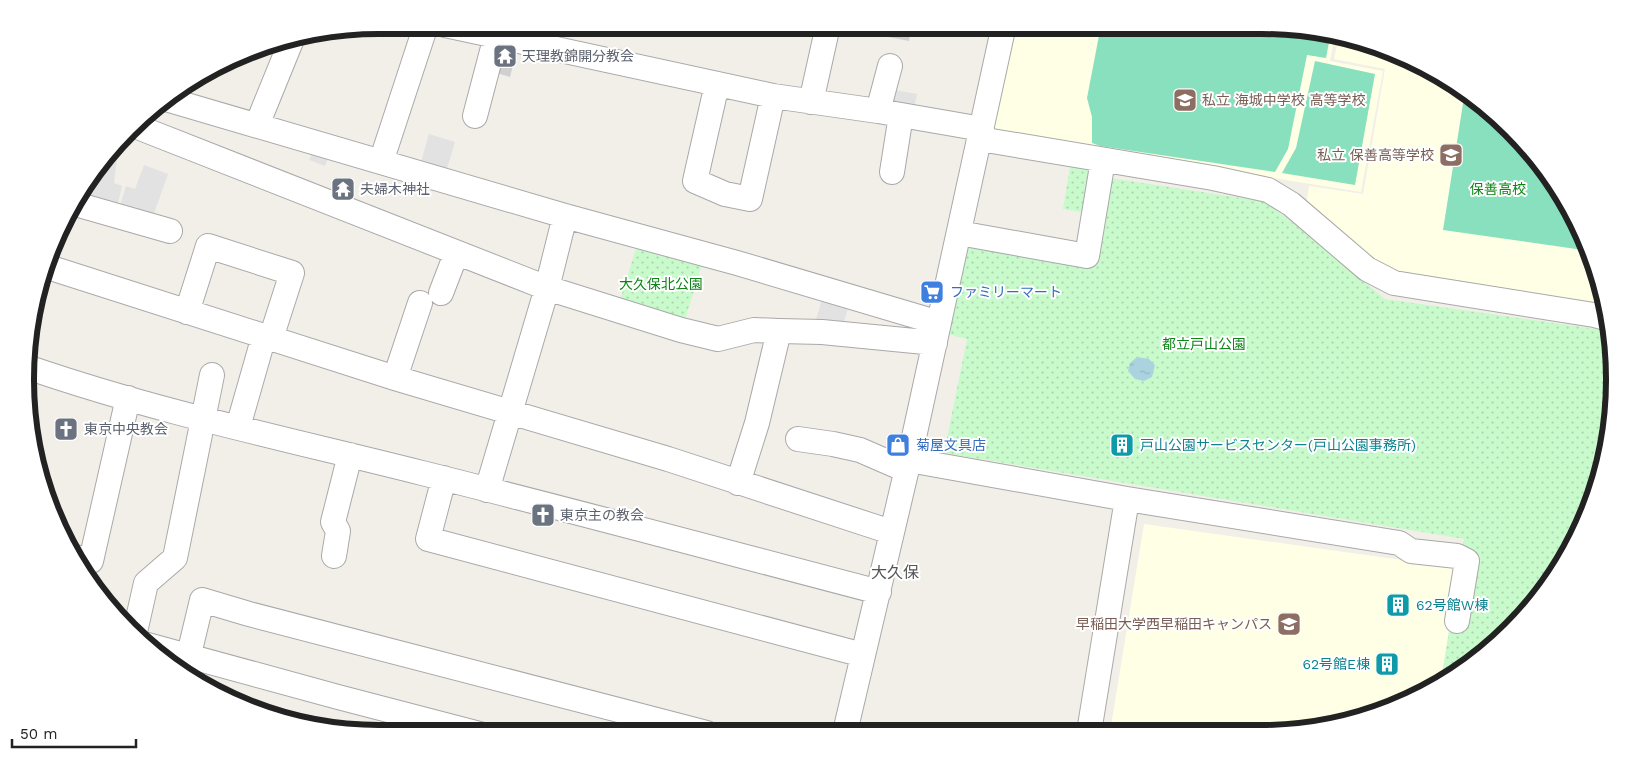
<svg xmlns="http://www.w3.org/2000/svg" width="1640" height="759" viewBox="0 0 1640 759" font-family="'Work Sans','Noto Sans JP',sans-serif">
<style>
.education{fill:#ffffe5}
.religious{fill:#d0d0d0}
.park{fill:url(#park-dots)}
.pitch{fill:#88e0be}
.parking{fill:#e2e2e2}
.water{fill:url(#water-ripples)}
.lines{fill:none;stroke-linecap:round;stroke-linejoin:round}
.minor-casing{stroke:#a9a9a9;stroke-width:26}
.minor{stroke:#fff;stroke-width:24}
.labels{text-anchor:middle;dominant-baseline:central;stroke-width:4;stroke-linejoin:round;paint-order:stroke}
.worship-label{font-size:14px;fill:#5b616d;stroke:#fff;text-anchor:start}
.education-label{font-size:14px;fill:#785e54;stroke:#fff;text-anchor:end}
.park-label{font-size:14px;fill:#0c8416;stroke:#fff}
.shop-label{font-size:14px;fill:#366cbe;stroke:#fff;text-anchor:start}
.culture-label{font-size:14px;fill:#0d838f;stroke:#fff;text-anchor:start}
.quarter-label{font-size:16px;fill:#555;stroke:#fff}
.rim{fill:none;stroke:#222;stroke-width:6}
</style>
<defs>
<pattern id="park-dots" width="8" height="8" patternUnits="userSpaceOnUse" patternTransform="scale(1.25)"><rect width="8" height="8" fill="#c8facc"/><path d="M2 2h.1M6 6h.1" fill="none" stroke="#acd6af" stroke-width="1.8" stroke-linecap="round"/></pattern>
<pattern id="water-ripples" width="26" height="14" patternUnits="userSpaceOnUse" patternTransform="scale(1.25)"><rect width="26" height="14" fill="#aad3df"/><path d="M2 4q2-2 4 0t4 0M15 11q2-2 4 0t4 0" fill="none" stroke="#92b5bf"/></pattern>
</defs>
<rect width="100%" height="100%" fill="#f2efe9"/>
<path class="education" d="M1007,25H1261L1335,34L1330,61L1383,71L1361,192L1081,147L986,129Z
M1339,35L1396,52L1457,85L1511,129L1555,182L1588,244L1607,308L1394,270L1367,259L1306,207L1309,186L1363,194L1385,69L1334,59Z
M1144,524L1459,568L1441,681L1396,707L1307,731L1110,732Z"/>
<path class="religious" d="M826,25H912L909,41Z
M499,40L518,45L510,77L490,71Z"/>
<path class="park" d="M1070,167L1096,171L1089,213L1063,209Z
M1104,177L1267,202L1385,299L1610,331L1615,379L1608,448L1588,515L1542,595L1477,661L1441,681L1464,539L944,453L967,339L944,333L962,239L1085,251Z
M638,242L703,261L683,326L618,307Z"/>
<path class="pitch" d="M1101,25H1261L1331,32L1326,58L1307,55L1288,149L1275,172L1100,146L1092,143V117L1087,98Z
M1315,61L1375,74L1355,185L1282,173L1296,148Z
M1465,91L1511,129L1555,182L1588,244L1590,251L1443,230Z"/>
<path class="parking" d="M889,89L917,94L913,114L885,110Z
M429,134L455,142L445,175L419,169Z
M314,148L330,153L325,166L309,160Z
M110,157L117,158L114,183L122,186L116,212L74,200Z
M144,165L168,174L151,222L118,212L126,186L135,189Z
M823,296L849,304L841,332L813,329Z"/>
<path class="water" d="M1137,357L1149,359L1155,365L1152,377L1144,381L1135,379L1128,371L1130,363Z"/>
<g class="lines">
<g class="minor-casing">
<path id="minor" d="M445,25L773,96L878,111L982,129
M717,84L695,181L725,194L750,199L773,96
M166,99L565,216L737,263L939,323
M811,102L827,30
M878,111L890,66
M475,116L496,36
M257,125L292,39
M135,126L547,288L681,330L718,339L754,330L779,331L822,332L935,343
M980,139L1213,178L1268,190L1291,204L1367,269L1394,283L1594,315L1609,319
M381,162L426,25
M892,172L901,115
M72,203L170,231
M959,233L1087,256L1103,160
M48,267L395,378L668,459L891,532
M441,293L456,254
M187,312L208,246L292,273L271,338
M30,368C158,412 291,440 422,473C575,511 726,552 879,592
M395,378L420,303
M238,427L264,336
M798,439L833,444L860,450L906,470
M909,460L1127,499L1399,543L1411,551L1457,556L1467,561L1457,621
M444,478L428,539L863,655
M738,483L757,423L779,331
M487,490L547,288L565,216
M72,556L91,561L128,398
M334,556L338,531L333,522L350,455
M135,632L146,583L175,558L212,375
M144,644L338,697L480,734
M185,671L202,600L249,614L707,733
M845,732L909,460L1004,25
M1089,732L1127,499"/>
</g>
<use href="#minor" class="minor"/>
</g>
<defs>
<g id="temple-square" transform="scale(1.25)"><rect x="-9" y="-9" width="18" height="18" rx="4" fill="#6b7280" stroke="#fff"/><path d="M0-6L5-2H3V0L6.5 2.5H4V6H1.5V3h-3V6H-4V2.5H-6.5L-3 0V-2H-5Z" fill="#fff"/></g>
<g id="school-square" transform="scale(1.25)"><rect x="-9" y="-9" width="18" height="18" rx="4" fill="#8d6e63" stroke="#fff"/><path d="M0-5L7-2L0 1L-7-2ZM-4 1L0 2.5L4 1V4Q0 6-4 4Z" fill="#fff"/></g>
<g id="supermarket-square" transform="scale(1.25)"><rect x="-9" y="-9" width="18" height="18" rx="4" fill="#3f7fe0" stroke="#fff"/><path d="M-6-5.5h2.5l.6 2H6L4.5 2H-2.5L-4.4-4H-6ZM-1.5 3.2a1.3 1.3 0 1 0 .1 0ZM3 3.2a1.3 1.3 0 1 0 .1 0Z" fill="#fff"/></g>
<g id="church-square" transform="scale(1.25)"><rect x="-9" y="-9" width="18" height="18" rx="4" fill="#6b7280" stroke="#fff"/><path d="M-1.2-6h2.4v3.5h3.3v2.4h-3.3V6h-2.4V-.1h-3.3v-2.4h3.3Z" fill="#fff"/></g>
<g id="shop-square" transform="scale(1.25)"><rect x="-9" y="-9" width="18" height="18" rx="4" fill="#3f7fe0" stroke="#fff"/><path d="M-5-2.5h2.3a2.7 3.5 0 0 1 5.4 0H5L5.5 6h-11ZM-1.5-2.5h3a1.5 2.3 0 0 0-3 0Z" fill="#fff"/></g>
<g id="building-square" transform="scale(1.25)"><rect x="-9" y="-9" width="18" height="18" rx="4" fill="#0f9aa8" stroke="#fff"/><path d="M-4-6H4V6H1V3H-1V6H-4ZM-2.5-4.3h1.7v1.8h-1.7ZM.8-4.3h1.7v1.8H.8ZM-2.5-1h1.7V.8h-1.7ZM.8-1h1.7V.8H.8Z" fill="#fff"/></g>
<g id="university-square" transform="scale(1.25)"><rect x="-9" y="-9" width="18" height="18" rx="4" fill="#8d6e63" stroke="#fff"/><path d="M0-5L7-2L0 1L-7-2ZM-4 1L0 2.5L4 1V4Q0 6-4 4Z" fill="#fff"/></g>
</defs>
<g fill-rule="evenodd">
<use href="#temple-square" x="505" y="56"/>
<use href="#school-square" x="1185" y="100"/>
<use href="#school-square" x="1451" y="155"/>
<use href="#temple-square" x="343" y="189"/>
<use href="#supermarket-square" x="932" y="292"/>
<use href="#church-square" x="66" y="429"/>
<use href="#shop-square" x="898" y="445"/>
<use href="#building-square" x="1122" y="445"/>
<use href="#church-square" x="543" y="515"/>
<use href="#building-square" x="1398" y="605"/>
<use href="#university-square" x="1289" y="624"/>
<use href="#building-square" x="1387" y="664"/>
</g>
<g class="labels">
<g class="worship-label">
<text x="522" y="56">天理教錦開分教会</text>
<text x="360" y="189">夫婦木神社</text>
<text x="84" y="429">東京中央教会</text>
<text x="560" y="515">東京主の教会</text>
</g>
<g class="education-label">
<text x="1202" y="100" text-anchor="start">私立 海城中学校 高等学校</text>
<text x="1434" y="155">私立 保善高等学校</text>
<text x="1272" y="624">早稲田大学西早稲田キャンパス</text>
</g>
<g class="park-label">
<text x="1498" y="189">保善高校</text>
<text x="661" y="284">大久保北公園</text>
<text x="1204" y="344">都立戸山公園</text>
</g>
<g class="shop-label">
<text x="950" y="292">ファミリーマート</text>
<text x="916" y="445">菊屋文具店</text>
</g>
<g class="culture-label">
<text x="1140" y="445">戸山公園サービスセンター(戸山公園事務所)</text>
<text x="1416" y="605">62号館W棟</text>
<text x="1370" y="664" text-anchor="end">62号館E棟</text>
</g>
<g class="quarter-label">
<text x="895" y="572">大久保</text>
</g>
</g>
<path d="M0 0H1640V759H0ZM379 34H1261A345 345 0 0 1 1606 379V380A345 345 0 0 1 1261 725H379A345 345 0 0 1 34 380V379A345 345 0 0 1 379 34Z" fill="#fff" fill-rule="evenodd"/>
<path class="rim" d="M379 34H1261A345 345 0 0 1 1606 379V380A345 345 0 0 1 1261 725H379A345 345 0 0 1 34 380V379A345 345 0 0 1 379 34Z"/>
<path d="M12 739v8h124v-8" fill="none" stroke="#222222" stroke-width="2.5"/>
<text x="20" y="739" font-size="15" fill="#222222" stroke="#ffffff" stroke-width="4" paint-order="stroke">50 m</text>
</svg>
